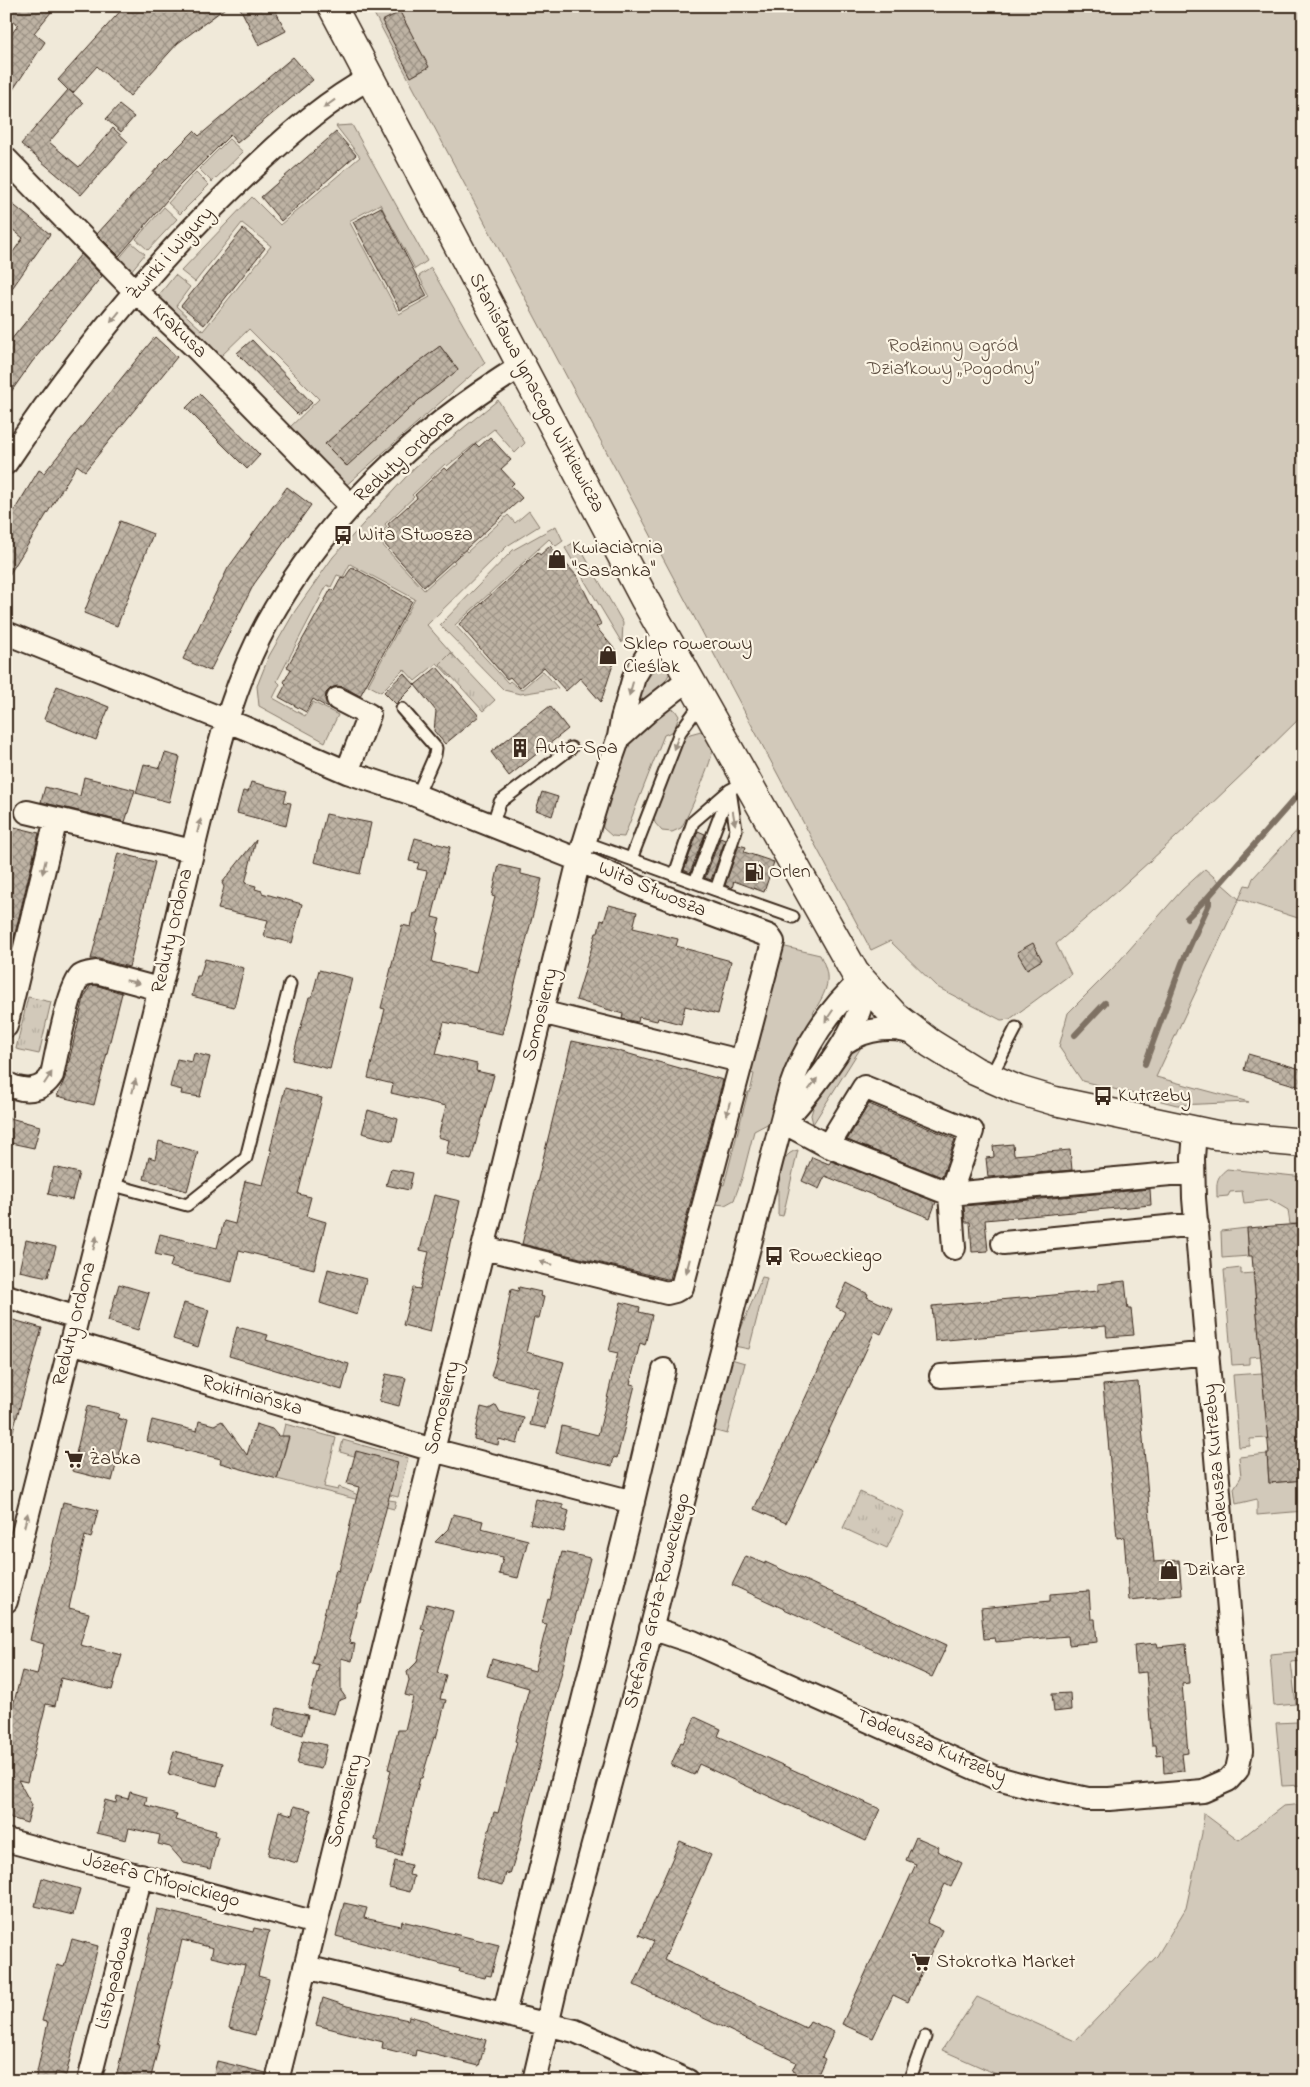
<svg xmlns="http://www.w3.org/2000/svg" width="1310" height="2087" viewBox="0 0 1310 2087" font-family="'Indie Flower',sans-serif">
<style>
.green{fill:#d2c9ba;stroke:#867a6c;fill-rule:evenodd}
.park{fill:url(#park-tufts);stroke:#867a6c}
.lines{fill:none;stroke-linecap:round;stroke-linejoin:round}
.stream{stroke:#7e7163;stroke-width:6}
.building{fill:url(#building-cross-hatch);stroke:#3b2a1e}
.lane-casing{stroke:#3b2a1e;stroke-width:15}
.street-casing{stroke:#3b2a1e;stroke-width:26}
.secondary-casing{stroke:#3b2a1e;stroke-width:31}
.lane{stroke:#fcf5e5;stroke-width:11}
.street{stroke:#fcf5e5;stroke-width:22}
.secondary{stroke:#fcf5e5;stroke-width:28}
.oneway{fill:#9c9082}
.labels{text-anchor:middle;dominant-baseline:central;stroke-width:4.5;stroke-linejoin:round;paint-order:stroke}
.street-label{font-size:20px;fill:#3b2a1e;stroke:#fcf5e5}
.park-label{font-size:20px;fill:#615245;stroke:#fcf5e5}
.poi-label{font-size:20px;fill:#3b2a1e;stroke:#fcf5e5;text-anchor:start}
</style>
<defs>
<pattern id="park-tufts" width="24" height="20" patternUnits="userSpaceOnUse" patternTransform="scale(1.25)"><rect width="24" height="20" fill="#d2c9ba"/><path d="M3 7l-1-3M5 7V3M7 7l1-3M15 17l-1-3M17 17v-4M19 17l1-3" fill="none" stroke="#b5ad9f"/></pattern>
<pattern id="building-cross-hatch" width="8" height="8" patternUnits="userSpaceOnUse" patternTransform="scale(1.25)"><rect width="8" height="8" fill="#beb3a4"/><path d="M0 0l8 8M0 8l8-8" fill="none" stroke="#9c9285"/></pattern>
</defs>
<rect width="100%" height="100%" fill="#f0e9d9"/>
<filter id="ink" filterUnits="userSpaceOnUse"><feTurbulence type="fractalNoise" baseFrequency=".02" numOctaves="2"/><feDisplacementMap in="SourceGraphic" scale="10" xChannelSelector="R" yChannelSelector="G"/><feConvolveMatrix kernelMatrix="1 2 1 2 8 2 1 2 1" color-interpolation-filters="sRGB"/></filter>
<g filter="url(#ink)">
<path class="green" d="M370,6H1304V714C1224,793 1142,871 1056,944L1071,974L1010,1019L1001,1020L937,987L890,941L871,950Z
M352,125L427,261L415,269L380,204L349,221L399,314L430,297L419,276L431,268L485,363L343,488L287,430L319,399L249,329L219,358L159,302V295L175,275L190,287L176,306L203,331L271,246L242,223L195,282L181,271L252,197L280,225L360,157L336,126ZM440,346L458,370L419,400L346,466L325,444L400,376Z
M229,139L243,152L212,182L199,169Z
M196,172L209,185L180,214L168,203Z
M164,207L177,219L148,250L136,239Z
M132,243L145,254L131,271L118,260Z
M498,400L525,443L515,453L494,429L447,466L445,464L412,495L414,497L385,524L387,527L376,538L424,590L455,562L444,549L455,539L467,552L508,515L515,523L529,511L539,526L507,546L427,625L464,667L451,678L437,663L415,681L404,669L381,692L368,685L415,599L350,564L343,577L337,575L331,587L327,585L277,681L280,684L273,698L305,716L313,702L338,715L325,742L259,706L257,686L269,656L295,611L333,557L415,467Z
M556,526L563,541L556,546L549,539L455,625L508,683L510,681L521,690L543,671L558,688L520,694L504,690L440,625L513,550Z
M576,541L623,623L622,643L565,548Z
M660,661H664L671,671L663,685L636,708C639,691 640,668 660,661Z
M668,708L675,710L679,716L674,731L664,735L624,837L612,836L603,828L602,817L626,748L632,737Z
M701,731C706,733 712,741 713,747C714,758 688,817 681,828L672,832L662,831L655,823L653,814L683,740L690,734Z
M1304,823V920L1239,899L1156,1077L1249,1102L1177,1105L1082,1081L1059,1047L1068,1013L1113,968L1182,890L1205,869L1239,899L1245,885L1250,886L1253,878Z
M781,946L820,955C833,980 827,990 813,1013L821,1018L771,1122L754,1131L742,1178L734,1200L725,1205L715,1204L720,1184L724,1185L748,1092H750L754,1074L745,1071Z
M860,1046V1049L813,1124L811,1115L814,1105L850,1051Z
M798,1150L783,1216L778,1215C779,1196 773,1154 798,1150Z
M1227,1169L1304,1177V1252H1302L1300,1224H1290L1288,1210L1271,1200L1244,1203L1242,1191L1230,1192L1228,1196L1217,1197C1217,1183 1215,1178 1227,1169Z
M1247,1228L1249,1256L1222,1258L1221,1231Z
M1241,1268V1274L1253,1273L1261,1356L1249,1357V1364L1232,1365L1224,1270Z
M762,1277L767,1278L749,1349L734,1346Z
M731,1359L745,1363L727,1434L712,1430Z
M1262,1373L1268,1438L1250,1439V1446L1239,1447L1233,1375Z
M285,1424L336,1438L324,1487L338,1490L339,1487C348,1489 355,1495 364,1497C375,1500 386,1499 396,1501L394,1509L277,1479L289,1438L282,1436Z
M343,1440L408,1458L398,1497L390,1495L356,1451L354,1456L340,1452Z
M1267,1454L1269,1483L1304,1480V1511L1257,1515V1499L1236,1504L1234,1488L1241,1477L1239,1457Z
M1304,1651V1661L1291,1662L1296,1704L1274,1706L1270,1654Z
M1297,1722L1303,1785L1282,1786L1276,1723Z
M1304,1804V2081H1012L942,2050L977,1997L1075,2041L1157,1956L1186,1908L1202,1833L1203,1813L1239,1840L1283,1806Z"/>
<path class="park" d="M451,653L495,700L483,711L440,664Z
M28,997L51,1002L39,1054L16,1049Z
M860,1492L904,1512L887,1548L843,1528Z"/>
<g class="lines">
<path class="stream" d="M1187,918L1209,896L1304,788
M1075,1035L1105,1003
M1145,1064L1182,963L1209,904V896"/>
</g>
<path class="building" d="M15,6H56L34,33L45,42L6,100V42L18,25L7,16Z
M125,6H228L178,43L130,96L97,66L73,93L69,90L83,103L49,142L79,167L113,128L128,142L81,195L21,144L68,90L58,80Z
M239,6H273L286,31L259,45Z
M400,12L429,67L411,77L382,21Z
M293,57L313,80L237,143L230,135L179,186L119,256L97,234L159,166L194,131L199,136Z
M119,105L134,117L121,132L106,119Z
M336,132L356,155L281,221L261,197Z
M6,199L50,234L6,297V262L23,238L6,224Z
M381,207L427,296L400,310L353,222Z
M243,229L265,248L204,325L181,306Z
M81,254L102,276L32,362L6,399V346Z
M155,337L177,357L85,471L77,465L6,580V524L39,470L44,473Z
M252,340L312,403L298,415L237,353Z
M440,346L458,370L419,400L347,466L325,444L400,376Z
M200,394L260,455L247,469L186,408Z
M490,437L511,460L501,469L514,483L511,486L522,498L424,587L379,538L390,527L388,524L417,498L415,495L444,468L447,471L476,444L479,447Z
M287,487L311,505L254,584L210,671L183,659L228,568Z
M120,521L153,534L117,626L84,613Z
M550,546L577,576L601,624L596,627L617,652L601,702L580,678L566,691L544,667L520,688L510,677L507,679L459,624L538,552L540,555Z
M352,567L412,601L360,696L344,687L337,686L331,688L326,693L325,700L330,709L313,699L306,712L279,697L286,684L284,682L291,669L287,667L331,589L334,591L341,578L344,579Z
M437,667L479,716L445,744L434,731L436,711L415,685Z
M404,673L415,685L396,704L384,692Z
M57,686L109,707L96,740L44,719Z
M550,706L568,729L509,776L491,752Z
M165,753L180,757L169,802L136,793L144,764L160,768Z
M84,777L135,790L125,822L41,802L45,787L80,796Z
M251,782L287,791L284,802L291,803L286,826L237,813L243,791L248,792Z
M542,792L558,797L552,816L536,810Z
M326,814L371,823L360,874L314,862Z
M6,825L39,833L10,954H6Z
M698,831L705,834L690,873L684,870Z
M415,838L450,847L432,917L440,919L436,932L438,933L432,962L476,973L495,897L492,896L499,865L521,870V874L542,879L502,1034L444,1022L436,1054L477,1064L476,1071L494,1075L471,1160L446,1154L449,1140L438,1137L446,1106L391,1093L393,1084L368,1078L385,1009L381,1008L402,925L411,927L414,913H417L427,871L417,869L419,863L409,861Z
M720,838L725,840L711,880L705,878Z
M256,840L245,883L256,886L255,889L262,891V893L302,904L292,943L264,936L268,920L218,909L224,887L222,883Z
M739,845L746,847L744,852L774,862L764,892L734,881L732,888L725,885Z
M118,853L155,862L129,967L99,959H91Z
M609,905L637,912L633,928L678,939L676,946L731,961L718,1014L685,1006L681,1024L658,1018L657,1021L639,1017L638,1022L622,1019L623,1014L576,1000L596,933H598L601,920L604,921Z
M1033,943L1042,960L1027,969L1017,952Z
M205,959L244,968L234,1007L192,996L197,976H200Z
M319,970L352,978L330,1069L292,1060L309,997H312Z
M95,985L122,993L94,1105L57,1096L65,1078L84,998L90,986Z
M572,1041L615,1050L723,1080L670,1279H667L522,1244Z
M194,1053L210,1057L200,1097L181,1094L182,1090L170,1087L177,1059L192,1062Z
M1248,1054L1304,1070V1088L1244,1070Z
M285,1088L322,1098L298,1194L311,1197L306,1216L326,1222L314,1269L239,1250L232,1282L170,1267L173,1258L155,1254L160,1234L217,1248L224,1221L235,1224L245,1181L263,1185L272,1150H270Z
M869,1104L955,1139L942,1177L847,1140Z
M368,1110L398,1119L393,1141L362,1133Z
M6,1117L40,1126L34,1148L6,1142Z
M159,1141L198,1152L187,1191L144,1179L149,1157L155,1159Z
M1013,1144L1014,1155L1070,1150L1072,1170L988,1177L986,1158L994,1157L993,1146Z
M812,1157L829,1164L831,1161L936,1202L930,1218L825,1176L819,1189L802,1181Z
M54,1167L79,1173L72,1200L48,1194Z
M391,1169L413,1173L409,1190L386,1185Z
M1150,1189L1151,1205L985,1220L988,1251L972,1252L970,1222H965L964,1206Z
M434,1195L460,1201L456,1218L457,1219L452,1238H451L430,1332L403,1325L413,1288L420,1289L429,1252L420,1250Z
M1300,1224L1302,1252H1297L1304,1310V1480L1269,1483L1267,1454H1269L1262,1372L1252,1256H1249L1247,1228Z
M26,1240L56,1247L48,1277L19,1271Z
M328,1269L366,1279L357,1315L320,1303Z
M1125,1281L1128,1309H1131L1134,1335L1107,1337L1106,1326L935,1341L932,1306L1098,1291V1284Z
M847,1283L868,1294L867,1297L893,1309L881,1334L875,1331L786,1523L754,1509L845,1312L836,1307Z
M119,1284L149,1293L138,1330L108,1321Z
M519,1287L541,1292L540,1296L544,1297L539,1318H534L526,1352L564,1362L546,1428L530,1425L539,1388L491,1376L500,1346L511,1289L518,1291Z
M621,1302L640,1307L639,1312L652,1315L645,1345L640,1343L630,1384L635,1385L617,1458L614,1457L612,1466L556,1453L562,1426L598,1435L618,1353L609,1351Z
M184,1303L209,1310L198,1347L173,1339Z
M6,1318L42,1328L11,1438L6,1437Z
M237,1327L268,1335L266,1340L349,1364L342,1390L229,1356Z
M386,1374L406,1378L399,1406L379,1401Z
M1138,1382L1154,1562L1179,1560L1182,1595L1129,1600L1124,1537L1117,1538L1103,1385Z
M496,1405L500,1412L524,1418L517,1444L499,1439L498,1445L474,1439L481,1407L489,1409Z
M87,1406L119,1414L117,1418L127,1421L112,1481L72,1471Z
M152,1420L197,1431L199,1421L214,1425L222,1421L247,1455L256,1424L272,1429L278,1436H289L277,1479L220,1463L221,1459L147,1441Z
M356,1451L398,1462L372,1564L361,1603H358L349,1643L355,1644L352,1661L341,1658V1691L346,1698L338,1701L334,1714L308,1708L319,1665L312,1663L328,1599L336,1570L339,1571L359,1487L347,1484Z
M536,1499L563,1505V1509L569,1511L564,1532L530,1524Z
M63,1502L98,1510L91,1538L85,1536L69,1608L89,1613L80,1645L122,1655L112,1690L61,1678L55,1706L46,1704L27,1782L18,1780L32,1805L27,1823L11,1818L6,1810V1733L22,1671L37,1675L44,1644L30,1640Z
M453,1514L483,1521L481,1528L528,1540L518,1578L499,1574L503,1557L435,1542L448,1529Z
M562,1552L590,1558L518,1848L510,1874L506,1873L503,1885L476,1878L494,1812L498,1813L517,1742L515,1741L529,1688L487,1676L492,1659L535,1671L547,1624L542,1623L548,1599L550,1600Z
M746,1556L765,1564V1562L947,1645L932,1677L732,1585Z
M1089,1591L1091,1619H1095L1097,1642L1069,1645L1068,1636L996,1642L995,1638L984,1639L981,1608L1050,1601V1594Z
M427,1604L453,1611L437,1673L446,1675L440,1699L446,1700L436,1738L434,1737L422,1778H420L401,1856L377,1850L379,1841L375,1840L391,1770L388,1769L398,1730H405L413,1697L405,1695L409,1680L407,1672L417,1662L425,1630L421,1629Z
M1157,1643L1158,1647L1186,1644L1189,1683L1182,1684L1188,1753L1182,1754L1184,1771L1164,1773L1163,1755L1157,1756L1156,1745H1152L1146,1672L1136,1673L1134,1645Z
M1070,1693L1071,1710L1054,1712L1052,1694Z
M277,1708L308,1715L303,1735L273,1726Z
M695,1717L721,1729L718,1736L880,1809L866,1841L699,1764L694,1775L671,1765L681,1742L683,1743Z
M303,1740L327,1745L321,1769L297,1764Z
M174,1751L223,1763L217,1786L168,1774Z
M130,1792L147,1797L145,1805L177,1814L175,1820L216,1831L215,1835L218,1836L210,1869L184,1863L170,1847L158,1844L160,1835L129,1828L126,1840L97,1833L105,1800L116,1803L117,1796L128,1799Z
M294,1806L311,1810L297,1863L268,1855L279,1811L292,1815Z
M916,1837L939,1847L937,1851L962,1863L951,1887L945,1884L927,1923L942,1930L908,2002L893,1995L873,2038L842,2024L916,1864L906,1860Z
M680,1841L711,1855L664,1960L806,2028L810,2021L834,2032L822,2057L825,2059L815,2081L792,2071L796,2062L634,1985L654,1941L639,1935Z
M395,1861L411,1865L409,1875L414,1876L410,1892L389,1887Z
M42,1878L80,1889L73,1915L35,1906Z
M344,1903L367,1908L364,1918L401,1926L402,1921L499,1945L491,1976L486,1975L485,1978L459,1972L460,1969L336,1936Z
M157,1909L253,1932L254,1928L269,1931L258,1976L269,1979L255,2035L229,2028L245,1965L211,1957L213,1948L182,1940L157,2045H159L150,2081H115Z
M72,1939L98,1946L66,2075L56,2072L54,2081H35L48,2022L42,2021L57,1965L64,1967Z
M323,1998L347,2006L408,2020L409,2016L427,2021L434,2026L486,2040L479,2066L416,2050L415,2056L382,2048L383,2042L316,2025Z
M217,2061L266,2073L264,2081H212Z"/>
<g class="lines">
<g class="lane-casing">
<path id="lane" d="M402,709L436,748L435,755L417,796
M492,826L500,802L571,748
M584,842L716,890L736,830L730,790L748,780
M631,859L680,732L694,713L705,707
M675,874L693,822L730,790
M695,882L729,792
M716,890L793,917
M990,1078L1016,1028
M110,1184L187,1205L246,1158L290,984
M909,2081L925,2037"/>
</g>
<g class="street-casing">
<path id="street" d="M6,159L127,283L196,348L351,506
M6,463C78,355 163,251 259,163C293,131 329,100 370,78
M6,633L245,728L347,772L410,793L579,860L638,887L769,936L773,942L682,1287L675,1291L667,1293L484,1248
M338,699L369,715L347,772
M619,737L648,711L690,678
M27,812L192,851
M541,1012L740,1061
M6,1026L56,819
M844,1043C866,1028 896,1024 919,1036
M6,1083C23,1093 42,1092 52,1075C56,1057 69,986 81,976C85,973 90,973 96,972L159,989
M783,1122L828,1146L950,1194L1193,1172
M828,1146L864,1087L972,1131L950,1194L954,1248
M1003,1243L1197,1224
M6,1296L77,1318
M71,1342L433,1450L633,1502
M941,1376L1076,1367L1208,1353
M6,1601C57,1397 109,1193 160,988C176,923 190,858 207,793C222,734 237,677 267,623C327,515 418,429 523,365
M651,1628L693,1642L994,1777L1027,1786L1088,1799H1109L1203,1791L1228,1780L1237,1770L1241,1751L1194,1198L1193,1158L1195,1131
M6,1840L316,1923
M305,1967L575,2031L688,2081
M504,2014L627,1526L664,1370
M89,2081L141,1875
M277,2081L579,860L601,788L619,737L622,719L634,677L651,649L668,638
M534,2081L565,1948L644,1658L684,1498L790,1089C803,1049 830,1007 862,980C874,1016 807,1096 783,1122"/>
</g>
<g class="secondary-casing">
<path id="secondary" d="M332,6L645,600L855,973L895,1016L930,1043L975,1071L1018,1090L1055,1101L1216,1135L1304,1143"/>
</g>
<use href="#lane" class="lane"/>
<use href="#street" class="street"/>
<use href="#secondary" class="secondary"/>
</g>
<defs><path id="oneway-solid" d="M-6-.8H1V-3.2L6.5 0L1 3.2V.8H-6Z" transform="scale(1.25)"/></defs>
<g class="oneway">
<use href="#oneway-solid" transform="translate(329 104) rotate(144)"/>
<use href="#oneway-solid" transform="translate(115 317) rotate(129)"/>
<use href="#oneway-solid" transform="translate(631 689) rotate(106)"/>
<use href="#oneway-solid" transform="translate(676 743) rotate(111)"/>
<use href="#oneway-solid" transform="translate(734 818) rotate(80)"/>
<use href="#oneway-solid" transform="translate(199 826) rotate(-76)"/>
<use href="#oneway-solid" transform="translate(44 867) rotate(103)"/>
<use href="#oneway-solid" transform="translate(133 982) rotate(14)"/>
<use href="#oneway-solid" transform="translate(829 1016) rotate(124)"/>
<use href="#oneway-solid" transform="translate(48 1078) rotate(-57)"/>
<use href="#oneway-solid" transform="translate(813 1084) rotate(-53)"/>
<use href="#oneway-solid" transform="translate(134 1086) rotate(-76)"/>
<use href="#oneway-solid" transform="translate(728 1109) rotate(104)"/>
<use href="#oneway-solid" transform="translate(95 1243) rotate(-76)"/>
<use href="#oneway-solid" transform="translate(546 1263) rotate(-166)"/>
<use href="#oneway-solid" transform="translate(688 1266) rotate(104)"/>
<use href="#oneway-solid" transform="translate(26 1520) rotate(-76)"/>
</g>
</g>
<defs>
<g id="bus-bare" transform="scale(1.5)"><path d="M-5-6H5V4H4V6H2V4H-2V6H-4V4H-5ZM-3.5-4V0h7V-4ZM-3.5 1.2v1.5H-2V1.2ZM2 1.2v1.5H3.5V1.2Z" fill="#3b2a1e" stroke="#fcf5e5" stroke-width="2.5" paint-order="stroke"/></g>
<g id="shop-bare" transform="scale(1.5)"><path d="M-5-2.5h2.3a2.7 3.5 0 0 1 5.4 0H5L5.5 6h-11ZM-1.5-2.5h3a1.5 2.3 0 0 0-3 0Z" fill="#3b2a1e" stroke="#fcf5e5" stroke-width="2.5" paint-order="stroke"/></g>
<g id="building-bare" transform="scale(1.5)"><path d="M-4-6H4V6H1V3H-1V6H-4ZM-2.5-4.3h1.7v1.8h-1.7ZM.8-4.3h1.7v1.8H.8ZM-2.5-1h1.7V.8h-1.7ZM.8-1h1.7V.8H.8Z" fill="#3b2a1e" stroke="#fcf5e5" stroke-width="2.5" paint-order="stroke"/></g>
<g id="fuel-bare" transform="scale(1.5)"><path d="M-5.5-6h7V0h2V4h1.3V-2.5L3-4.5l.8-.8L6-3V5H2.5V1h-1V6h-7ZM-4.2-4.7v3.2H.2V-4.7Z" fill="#3b2a1e" stroke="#fcf5e5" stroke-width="2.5" paint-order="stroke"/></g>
<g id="supermarket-bare" transform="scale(1.5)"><path d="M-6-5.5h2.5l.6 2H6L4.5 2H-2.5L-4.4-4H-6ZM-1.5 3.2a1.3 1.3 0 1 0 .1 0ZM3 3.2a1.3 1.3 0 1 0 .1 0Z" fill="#3b2a1e" stroke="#fcf5e5" stroke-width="2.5" paint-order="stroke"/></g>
</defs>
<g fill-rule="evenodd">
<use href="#bus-bare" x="343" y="535"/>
<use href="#shop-bare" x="557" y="559"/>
<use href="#shop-bare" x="608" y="655"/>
<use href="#building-bare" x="520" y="748"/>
<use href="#fuel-bare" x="754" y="872"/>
<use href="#bus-bare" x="1103" y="1096"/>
<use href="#bus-bare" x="774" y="1256"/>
<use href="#supermarket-bare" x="74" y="1459"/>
<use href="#shop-bare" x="1169" y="1570"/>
<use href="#supermarket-bare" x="921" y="1962"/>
</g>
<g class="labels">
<g class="street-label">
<text transform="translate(171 254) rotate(-48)">Żwirki i Wigury</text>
<text transform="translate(179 332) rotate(44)">Krakusa</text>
<text transform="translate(536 393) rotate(62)">Stanisława Ignacego Witkiewicza</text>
<text transform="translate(405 457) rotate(-42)">Reduty Ordona</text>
<text transform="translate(652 890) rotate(23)">Wita Stwosza</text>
<text transform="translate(173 931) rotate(-77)">Reduty Ordona</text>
<text transform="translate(541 1015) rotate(-76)">Somosierry</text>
<text transform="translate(75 1324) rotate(-76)">Reduty Ordona</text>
<text transform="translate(252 1396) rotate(16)">Rokitniańska</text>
<text transform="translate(443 1408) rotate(-76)">Somosierry</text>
<text transform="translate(1217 1464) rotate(-95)">Tadeusza Kutrzeby</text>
<text transform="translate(658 1601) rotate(-76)">Stefana Grota-Roweckiego</text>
<text transform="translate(931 1747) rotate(23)">Tadeusza Kutrzeby</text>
<text transform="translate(346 1801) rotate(-76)">Somosierry</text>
<text transform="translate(161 1881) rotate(15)">Józefa Chłopickiego</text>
<text transform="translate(115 1978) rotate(-76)">Listopadowa</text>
</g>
<g class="park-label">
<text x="953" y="346">Rodzinny Ogród<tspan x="953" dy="23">Działkowy „Pogodny”</tspan></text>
</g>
<g class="poi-label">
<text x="358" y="535">Wita Stwosza</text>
<text x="572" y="548">Kwiaciarnia<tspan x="572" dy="23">"Sasanka"</tspan></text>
<text x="623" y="644">Sklep rowerowy<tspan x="623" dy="23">Cieślak</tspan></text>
<text x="535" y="748">Auto-Spa</text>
<text x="769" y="872">Orlen</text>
<text x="1118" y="1096">Kutrzeby</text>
<text x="789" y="1256">Roweckiego</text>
<text x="89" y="1459">Żabka</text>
<text x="1184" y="1570">Dzikarz</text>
<text x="936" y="1962">Stokrotka Market</text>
</g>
</g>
<rect width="1310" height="2087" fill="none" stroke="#fcf5e5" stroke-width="25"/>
<rect x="12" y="12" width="1285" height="2062" fill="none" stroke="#3b2a1e" stroke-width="2" filter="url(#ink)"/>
</svg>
